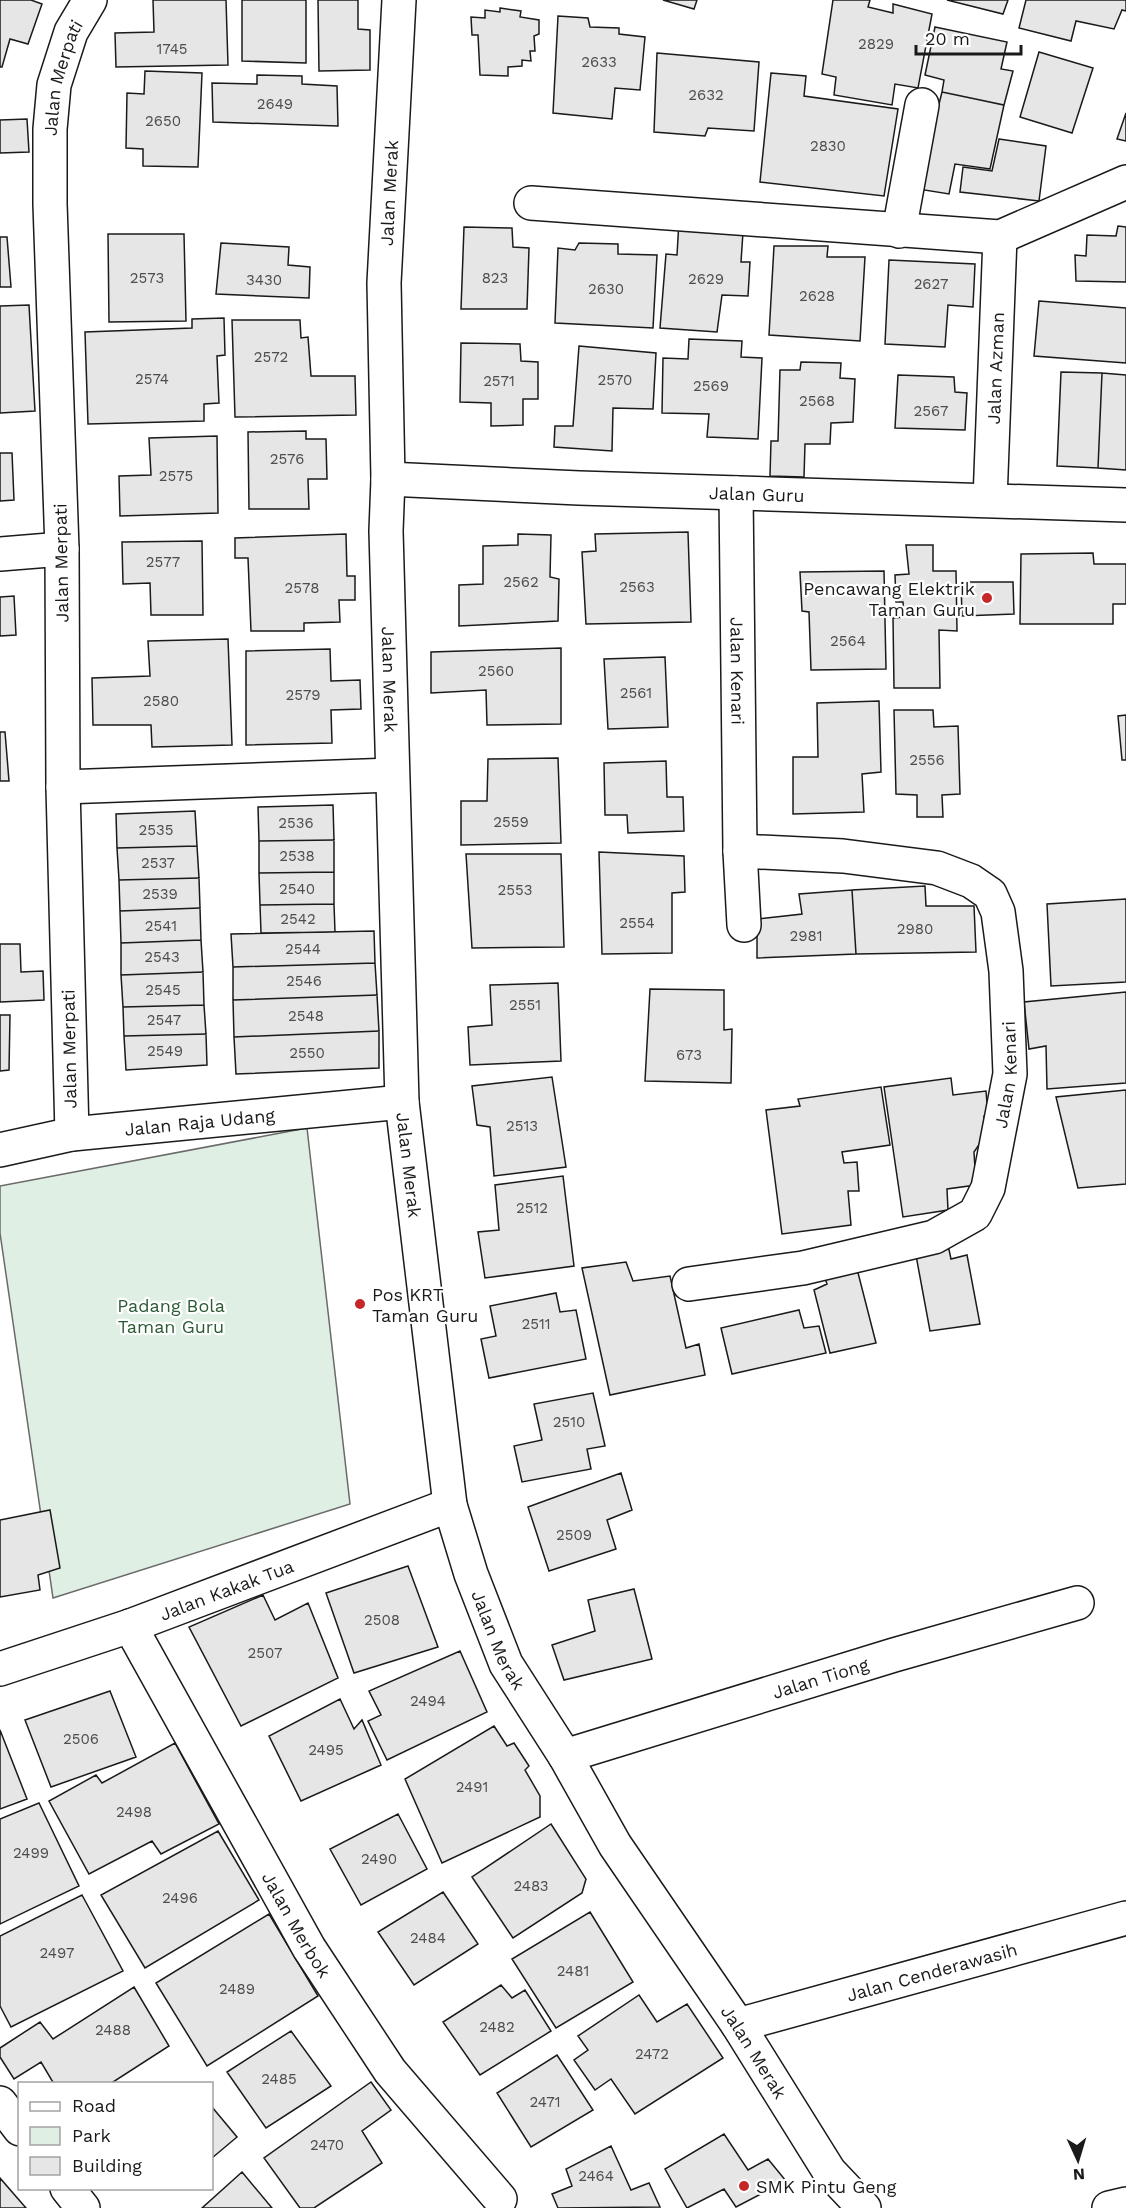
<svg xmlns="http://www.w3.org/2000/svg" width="1126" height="2208" viewBox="0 0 1126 2208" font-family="'Work Sans',sans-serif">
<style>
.green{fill:#e0efe3;stroke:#6a6a6a;stroke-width:1.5}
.building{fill:#e6e6e6;stroke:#1a1a1a;stroke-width:1.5}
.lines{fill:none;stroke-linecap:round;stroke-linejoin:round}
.minor-casing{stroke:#1a1a1a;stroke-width:36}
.minor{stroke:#fff;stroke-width:33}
.poi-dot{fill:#c62828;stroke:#fff;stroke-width:2}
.labels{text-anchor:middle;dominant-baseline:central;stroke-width:4.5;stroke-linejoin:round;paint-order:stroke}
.number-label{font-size:15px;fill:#4d4d4d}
.street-label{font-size:18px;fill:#1a1a1a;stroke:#fff}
.poi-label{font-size:18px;fill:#1a1a1a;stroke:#fff;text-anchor:start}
.park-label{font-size:18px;fill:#2b5a34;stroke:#fff}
</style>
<rect width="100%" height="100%" fill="#fff"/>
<path class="green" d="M307,1128L350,1504L53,1598L0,1233V1186Z"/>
<path class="building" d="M0,0H31L42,4L28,44L10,39L2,67H0Z
M153,0H226L228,65L116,67L115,33L154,32Z
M242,0H306V63L242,61Z
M318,0H358V29L370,30V70L319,71Z
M663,0H697L694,9Z
M833,0H870L868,7L893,13V4L932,14L918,88L895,84L892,105L834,95L836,77L822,74Z
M947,0H1008L1003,14Z
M1026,0H1126V11L1122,10L1114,29L1076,21L1071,41L1019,28Z
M500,8L521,11L520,17L539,20V34L534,36L535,51H530L531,61L522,60V66L508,67V76L480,75L478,35H472L471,17L485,18V10L500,12Z
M558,16L588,18L590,27L619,28V34L645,37L640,90L615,88L612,119L553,113Z
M935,27L1007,42L1001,69L1013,71L1004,105L942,92L944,80L925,75Z
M1039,52L1093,68L1072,133L1020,117Z
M657,53L759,62L754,131L708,128L705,136L654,132Z
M145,71L202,73L198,167L143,166V149L126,148L127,93L144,94Z
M771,73L806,76L804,96L898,109L884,196L760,182Z
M257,75L302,76V84L337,86L338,126L213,122L212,83L257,84Z
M942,92L1004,105L990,169L955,164L949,194L918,189Z
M1126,113V141L1117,139Z
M27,119L29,152L0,153V120Z
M999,139L1046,146L1039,201L960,192L963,167L992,171Z
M679,221L743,232L741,262H750L748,296L722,295L717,332L660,328L666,254L677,255Z
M1118,226L1126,227V282L1076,281L1075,255L1086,256L1087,235L1116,236Z
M464,227L512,228L513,247L529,248L527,309H461Z
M108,234H184L186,321L109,322Z
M0,237H7L11,287H0Z
M221,243L289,247L288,265L310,267L309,298L216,294Z
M579,243L618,244V254L657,255L653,328L555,323L558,248L575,250Z
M774,246H828L827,257H865L860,341L769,335Z
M889,260L975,264L973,307L948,305L945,347L885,344Z
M1039,301L1126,308V363L1034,356Z
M29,305L35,411L0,413V306Z
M224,318L225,355L217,356L219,403L204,404V421L88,424L85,332L192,328V319Z
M232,320H300L301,338L308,337L311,376H355L356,415L235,417Z
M689,339L742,341L741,357L762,358L758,439L707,437L709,414L662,413L663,358L688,359Z
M461,343L520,344L521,361L538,362V399H523V425L491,426V403L460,402Z
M579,346L656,353L653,409L613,408L612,451L554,447L555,426H573Z
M801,362L841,363L840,378L855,379L853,422L831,423L830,444H805L804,477L770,476L771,441H778L780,370H800Z
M1061,372L1102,373L1098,468L1057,466Z
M1102,373L1126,375V470L1098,468Z
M898,375L954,377L955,392L967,393L965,430L895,428Z
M306,431V439H326L327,479H308L309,509H249L248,432Z
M217,436L218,513L120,516L119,476L151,475L149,438Z
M0,453H12L14,500L0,501Z
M688,532L691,622L586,624L582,552L596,551L595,534Z
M346,534L347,576H355V600H339L340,622L304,623V631H251L248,558H235V538Z
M518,534L551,535L550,577L559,579L558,621L459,626V585L483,584V546L518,545Z
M202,541L203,615H151L150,583L123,584L122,542Z
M906,545H933V571H956L957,631L939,630L940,688H894L893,618L904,617L903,602H896L895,575L909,574Z
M1093,553L1094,564H1126V604H1113V624H1020L1021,554Z
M884,571L886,669L811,670L809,612L802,611L800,572Z
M961,582H1013L1014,614L962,616Z
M14,596L16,635L0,636V597Z
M228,639L232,745L152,747L151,725H93L92,678L150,676L148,641Z
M561,648V724L487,725L486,690L431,693V652Z
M330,649L331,681L360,680L361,709L331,710L332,743L246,745V651Z
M665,657L668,727L608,729L604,659Z
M879,701L881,772L862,774L864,812L793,814V757H818L817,703Z
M894,710H933L934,727L958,726L960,794L942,795L943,817H917V795L896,794Z
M1126,715V760H1122L1118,716Z
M0,732H5L9,781H0Z
M558,758L561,843L461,845V801H487L488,759Z
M666,761L667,797H683L684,831L628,833L627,815H605L604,763Z
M333,805L334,840L259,841L258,807Z
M195,811L197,846L117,848L116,814Z
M334,840V872L259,873V841Z
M197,846L199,878L119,880L117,848Z
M599,852L684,856L685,892L672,893V953L602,954Z
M466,854H561L564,947L472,948Z
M334,872V904L260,905L259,873Z
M199,878L200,908L120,911L119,880Z
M925,886L926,906H974L976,952L856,954L852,890Z
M852,890L856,954L757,958V919L802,914L799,894Z
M1126,899V982L1051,986L1047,904Z
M334,904L335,932L261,933L260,905Z
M200,908L201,940L121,943L120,911Z
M374,931L375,963L233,967L231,934Z
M201,940L203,972L121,975V943Z
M0,944H20L21,972L43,971L44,1000L0,1002Z
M375,963L377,995L233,1000V967Z
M203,972L204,1005L123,1007L121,975Z
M558,983L561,1061L470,1065L468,1027L492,1025L490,985Z
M650,989L724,990V1030L732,1029L731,1083L645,1081Z
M1126,992V1083L1047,1089L1046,1046L1029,1049L1024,1002Z
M377,995L379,1031L234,1037L233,1000Z
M204,1005L206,1034L124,1036L123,1007Z
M0,1015H10L9,1070L0,1071Z
M379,1031V1068L236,1074L234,1037Z
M206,1034L207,1065L126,1070L124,1036Z
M552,1077L566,1167L494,1176L490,1127L477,1125L472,1086Z
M951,1078L953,1095L986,1091L988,1115L984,1116L985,1136L974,1152L976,1185L947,1189L948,1210L903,1217L884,1087Z
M881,1087L890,1145L842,1152L844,1163L857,1162L859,1191H848L851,1225L782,1234L766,1110L800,1106L798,1099Z
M1126,1090V1184L1078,1188L1056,1097Z
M563,1176L574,1266L485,1278L478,1232L499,1230L495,1185Z
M948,1245L951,1259L967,1255L980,1324L930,1331L915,1250Z
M626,1262L633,1281L670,1276L686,1348L699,1344L705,1375L610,1395L582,1268Z
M856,1265L876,1343L830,1353L814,1290L827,1284L823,1272Z
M556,1293L560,1312L576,1310L586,1359L489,1378L481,1339L496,1336L490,1306Z
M799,1310L804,1328L819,1326L826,1353L732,1374L721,1328Z
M593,1393L605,1446L587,1449L591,1469L522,1482L514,1446L542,1440L534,1404Z
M621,1473L632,1510L607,1520L616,1549L549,1571L528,1507Z
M50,1510L60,1568L38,1575L40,1590L0,1597V1520Z
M408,1566L438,1647L354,1673L326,1593Z
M634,1589L652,1659L564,1680L552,1645L595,1631L588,1600Z
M263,1595L275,1620L308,1603L338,1678L241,1726L189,1627Z
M460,1651L487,1712L387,1760L368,1721L381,1715L369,1691Z
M110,1691L136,1757L51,1787L25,1720Z
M340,1699L354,1729L362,1720L381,1765L301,1801L269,1736Z
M494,1726L507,1746L514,1743L529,1766L525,1770L540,1796V1817L442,1863L405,1779Z
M0,1730L27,1799L0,1809Z
M175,1743L219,1824L161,1854L152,1841L89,1874L49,1801L96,1775L102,1783Z
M39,1803L79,1886L0,1924V1819Z
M398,1814L427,1869L361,1905L330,1849Z
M551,1824L586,1879L582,1893L513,1938L472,1877Z
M218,1831L259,1900L145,1968L101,1895Z
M443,1892L478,1944L414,1985L378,1932Z
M82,1895L123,1971L11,2027L0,2006V1936Z
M590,1912L633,1982L556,2028L512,1959Z
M269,1914L318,1996L207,2066L156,1983Z
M501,1985L512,1998L525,1990L551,2031L480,2075L443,2022Z
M134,1987L169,2046L110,2084H54L41,2062L14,2079L0,2057V2048L40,2022L53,2039Z
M639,1995L657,2022L687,2004L723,2058L635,2114L611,2079L595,2090L574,2060L588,2050L578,2036Z
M291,2031L331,2086L266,2128L227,2072Z
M557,2055L593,2110L531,2147L497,2093Z
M371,2082L391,2110L362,2131L382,2163L314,2208H300L264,2158Z
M212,2107L237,2137L212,2158Z
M724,2134L748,2170L768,2159L786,2181L736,2207L724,2189L687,2208L665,2169Z
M611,2146L631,2190L649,2183L660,2207L558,2208L552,2194L572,2186L566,2169Z
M242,2172L272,2208H202Z
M0,2178L26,2208H0Z"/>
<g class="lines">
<g class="minor-casing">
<g id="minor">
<path id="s1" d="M399,0L384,283L388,479L386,531L402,1102L450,1505L471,1574L506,1664L565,1756L615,1845L738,2025L829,2171L864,2208"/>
<path d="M531,203L1000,237L1126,182"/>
<path d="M899,231L922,105"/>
<path id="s2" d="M388,479L579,488L1126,505"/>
<path id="s3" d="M736,493L740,851L744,925"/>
<path id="s4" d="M990,500L1000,237"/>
<path d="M0,554L62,549"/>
<path d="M63,787L392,775"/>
<path id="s5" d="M72,1134L63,787L62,549L50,204V129L54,85L71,32L90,0"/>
<path id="s6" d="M0,1150L72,1134L402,1102"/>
<path id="s7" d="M689,1284L803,1268L934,1237L975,1214L988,1188L1010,1074L1006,971L998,912L990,894L971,881L937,868L843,856L740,851"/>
<path id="s8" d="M130,1626L309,1948L390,2071L500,2199"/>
<path id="s9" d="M0,1669L130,1626L450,1505"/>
<path id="s10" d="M565,1756L894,1655L1077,1603"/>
<path id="s11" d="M738,2025L1126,1918"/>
<path d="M0,2103L20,2129"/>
<path d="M67,2188L83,2208"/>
<path d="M1109,2208L1126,2204"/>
</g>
</g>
<use href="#minor" class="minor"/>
</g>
<g class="poi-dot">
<circle cx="987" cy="598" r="6"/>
<circle cx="360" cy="1304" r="6"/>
<circle cx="744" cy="2186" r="6"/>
</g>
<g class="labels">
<g class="number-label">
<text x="876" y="44">2829</text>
<text x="172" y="49">1745</text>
<text x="599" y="62">2633</text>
<text x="706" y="95">2632</text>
<text x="275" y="104">2649</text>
<text x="163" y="121">2650</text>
<text x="828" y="146">2830</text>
<text x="147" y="278">2573</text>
<text x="495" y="278">823</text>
<text x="706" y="279">2629</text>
<text x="264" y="280">3430</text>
<text x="931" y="284">2627</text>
<text x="606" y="289">2630</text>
<text x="817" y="296">2628</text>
<text x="271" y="357">2572</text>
<text x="152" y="379">2574</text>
<text x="615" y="380">2570</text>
<text x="499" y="381">2571</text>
<text x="711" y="386">2569</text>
<text x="817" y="401">2568</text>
<text x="931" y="411">2567</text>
<text x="287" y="459">2576</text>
<text x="176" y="476">2575</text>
<text x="163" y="562">2577</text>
<text x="521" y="582">2562</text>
<text x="637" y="587">2563</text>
<text x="302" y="588">2578</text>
<text x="848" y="641">2564</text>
<text x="496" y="671">2560</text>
<text x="636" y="693">2561</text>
<text x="303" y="695">2579</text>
<text x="161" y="701">2580</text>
<text x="927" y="760">2556</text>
<text x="511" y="822">2559</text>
<text x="296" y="823">2536</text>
<text x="156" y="830">2535</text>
<text x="297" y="856">2538</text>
<text x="158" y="863">2537</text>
<text x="297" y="889">2540</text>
<text x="515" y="890">2553</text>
<text x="160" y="894">2539</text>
<text x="298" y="919">2542</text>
<text x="637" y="923">2554</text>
<text x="161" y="926">2541</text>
<text x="915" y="929">2980</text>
<text x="806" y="936">2981</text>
<text x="303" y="949">2544</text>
<text x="162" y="957">2543</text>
<text x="304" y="981">2546</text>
<text x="163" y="990">2545</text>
<text x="525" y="1005">2551</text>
<text x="306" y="1016">2548</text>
<text x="164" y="1020">2547</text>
<text x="165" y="1051">2549</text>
<text x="307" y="1053">2550</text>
<text x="689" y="1055">673</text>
<text x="522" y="1126">2513</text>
<text x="532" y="1208">2512</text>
<text x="536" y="1324">2511</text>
<text x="569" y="1422">2510</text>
<text x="574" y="1535">2509</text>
<text x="382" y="1620">2508</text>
<text x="265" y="1653">2507</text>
<text x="428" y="1701">2494</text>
<text x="81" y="1739">2506</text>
<text x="326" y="1750">2495</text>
<text x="472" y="1787">2491</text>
<text x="134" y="1812">2498</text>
<text x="31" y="1853">2499</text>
<text x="379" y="1859">2490</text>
<text x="531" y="1886">2483</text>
<text x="180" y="1898">2496</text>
<text x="428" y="1938">2484</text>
<text x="57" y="1953">2497</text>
<text x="573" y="1971">2481</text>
<text x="237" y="1989">2489</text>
<text x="497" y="2027">2482</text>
<text x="113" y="2030">2488</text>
<text x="652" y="2054">2472</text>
<text x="279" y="2079">2485</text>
<text x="545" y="2102">2471</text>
<text x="327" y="2145">2470</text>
<text x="596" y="2176">2464</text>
</g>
<g class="street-label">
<text stroke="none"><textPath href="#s5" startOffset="1058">Jalan Merpati</textPath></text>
<text transform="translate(389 193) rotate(-87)">Jalan Merak</text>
<text stroke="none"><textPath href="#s4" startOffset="132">Jalan Azman</textPath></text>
<text stroke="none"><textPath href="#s2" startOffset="369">Jalan Guru</textPath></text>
<text transform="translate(61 563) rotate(-91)">Jalan Merpati</text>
<text stroke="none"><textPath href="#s3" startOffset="178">Jalan Kenari</textPath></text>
<text stroke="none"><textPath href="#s1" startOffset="680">Jalan Merak</textPath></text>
<text transform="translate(69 1049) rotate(-91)">Jalan Merpati</text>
<text stroke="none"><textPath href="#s7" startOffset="441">Jalan Kenari</textPath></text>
<text stroke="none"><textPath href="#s6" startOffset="202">Jalan Raja Udang</textPath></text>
<text stroke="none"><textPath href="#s1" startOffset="1166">Jalan Merak</textPath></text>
<text stroke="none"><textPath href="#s9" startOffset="240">Jalan Kakak Tua</textPath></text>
<text stroke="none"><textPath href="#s1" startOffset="1652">Jalan Merak</textPath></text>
<text stroke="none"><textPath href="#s10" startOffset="267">Jalan Tiong</textPath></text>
<text stroke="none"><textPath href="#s8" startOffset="342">Jalan Merbok</textPath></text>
<text stroke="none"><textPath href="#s11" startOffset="201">Jalan Cenderawasih</textPath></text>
<text stroke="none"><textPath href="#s1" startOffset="2138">Jalan Merak</textPath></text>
</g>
<g class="poi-label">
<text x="975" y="588" text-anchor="end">Pencawang Elektrik<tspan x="975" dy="21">Taman Guru</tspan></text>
<text x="372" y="1294">Pos KRT<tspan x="372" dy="21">Taman Guru</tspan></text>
<text x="756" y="2186">SMK Pintu Geng</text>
</g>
<g class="park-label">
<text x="171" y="1305">Padang Bola<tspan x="171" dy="21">Taman Guru</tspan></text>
</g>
</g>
<rect x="18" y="2082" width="195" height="108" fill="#ffffff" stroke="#a3a3a3" stroke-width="1.5"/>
<rect x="30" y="2102" width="30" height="9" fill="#ffffff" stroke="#a3a3a3" stroke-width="1.5"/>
<text x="72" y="2112" font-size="18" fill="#1a1a1a">Road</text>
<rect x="30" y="2127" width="30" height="18" fill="#e0efe3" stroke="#a3a3a3" stroke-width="1.5"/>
<text x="72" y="2142" font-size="18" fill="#1a1a1a">Park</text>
<rect x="30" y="2157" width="30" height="18" fill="#e6e6e6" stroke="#a3a3a3" stroke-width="1.5"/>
<text x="72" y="2172" font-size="18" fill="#1a1a1a">Building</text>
<g transform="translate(1078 2160) rotate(176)" stroke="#ffffff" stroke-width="4.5" paint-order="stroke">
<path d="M0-4.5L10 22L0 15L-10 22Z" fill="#1a1a1a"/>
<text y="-9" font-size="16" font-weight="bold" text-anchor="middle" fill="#1a1a1a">N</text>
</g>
<path d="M916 45v9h105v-9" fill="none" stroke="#1a1a1a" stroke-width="3"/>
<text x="925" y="45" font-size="18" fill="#1a1a1a" stroke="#ffffff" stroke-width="4.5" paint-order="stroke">20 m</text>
</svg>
